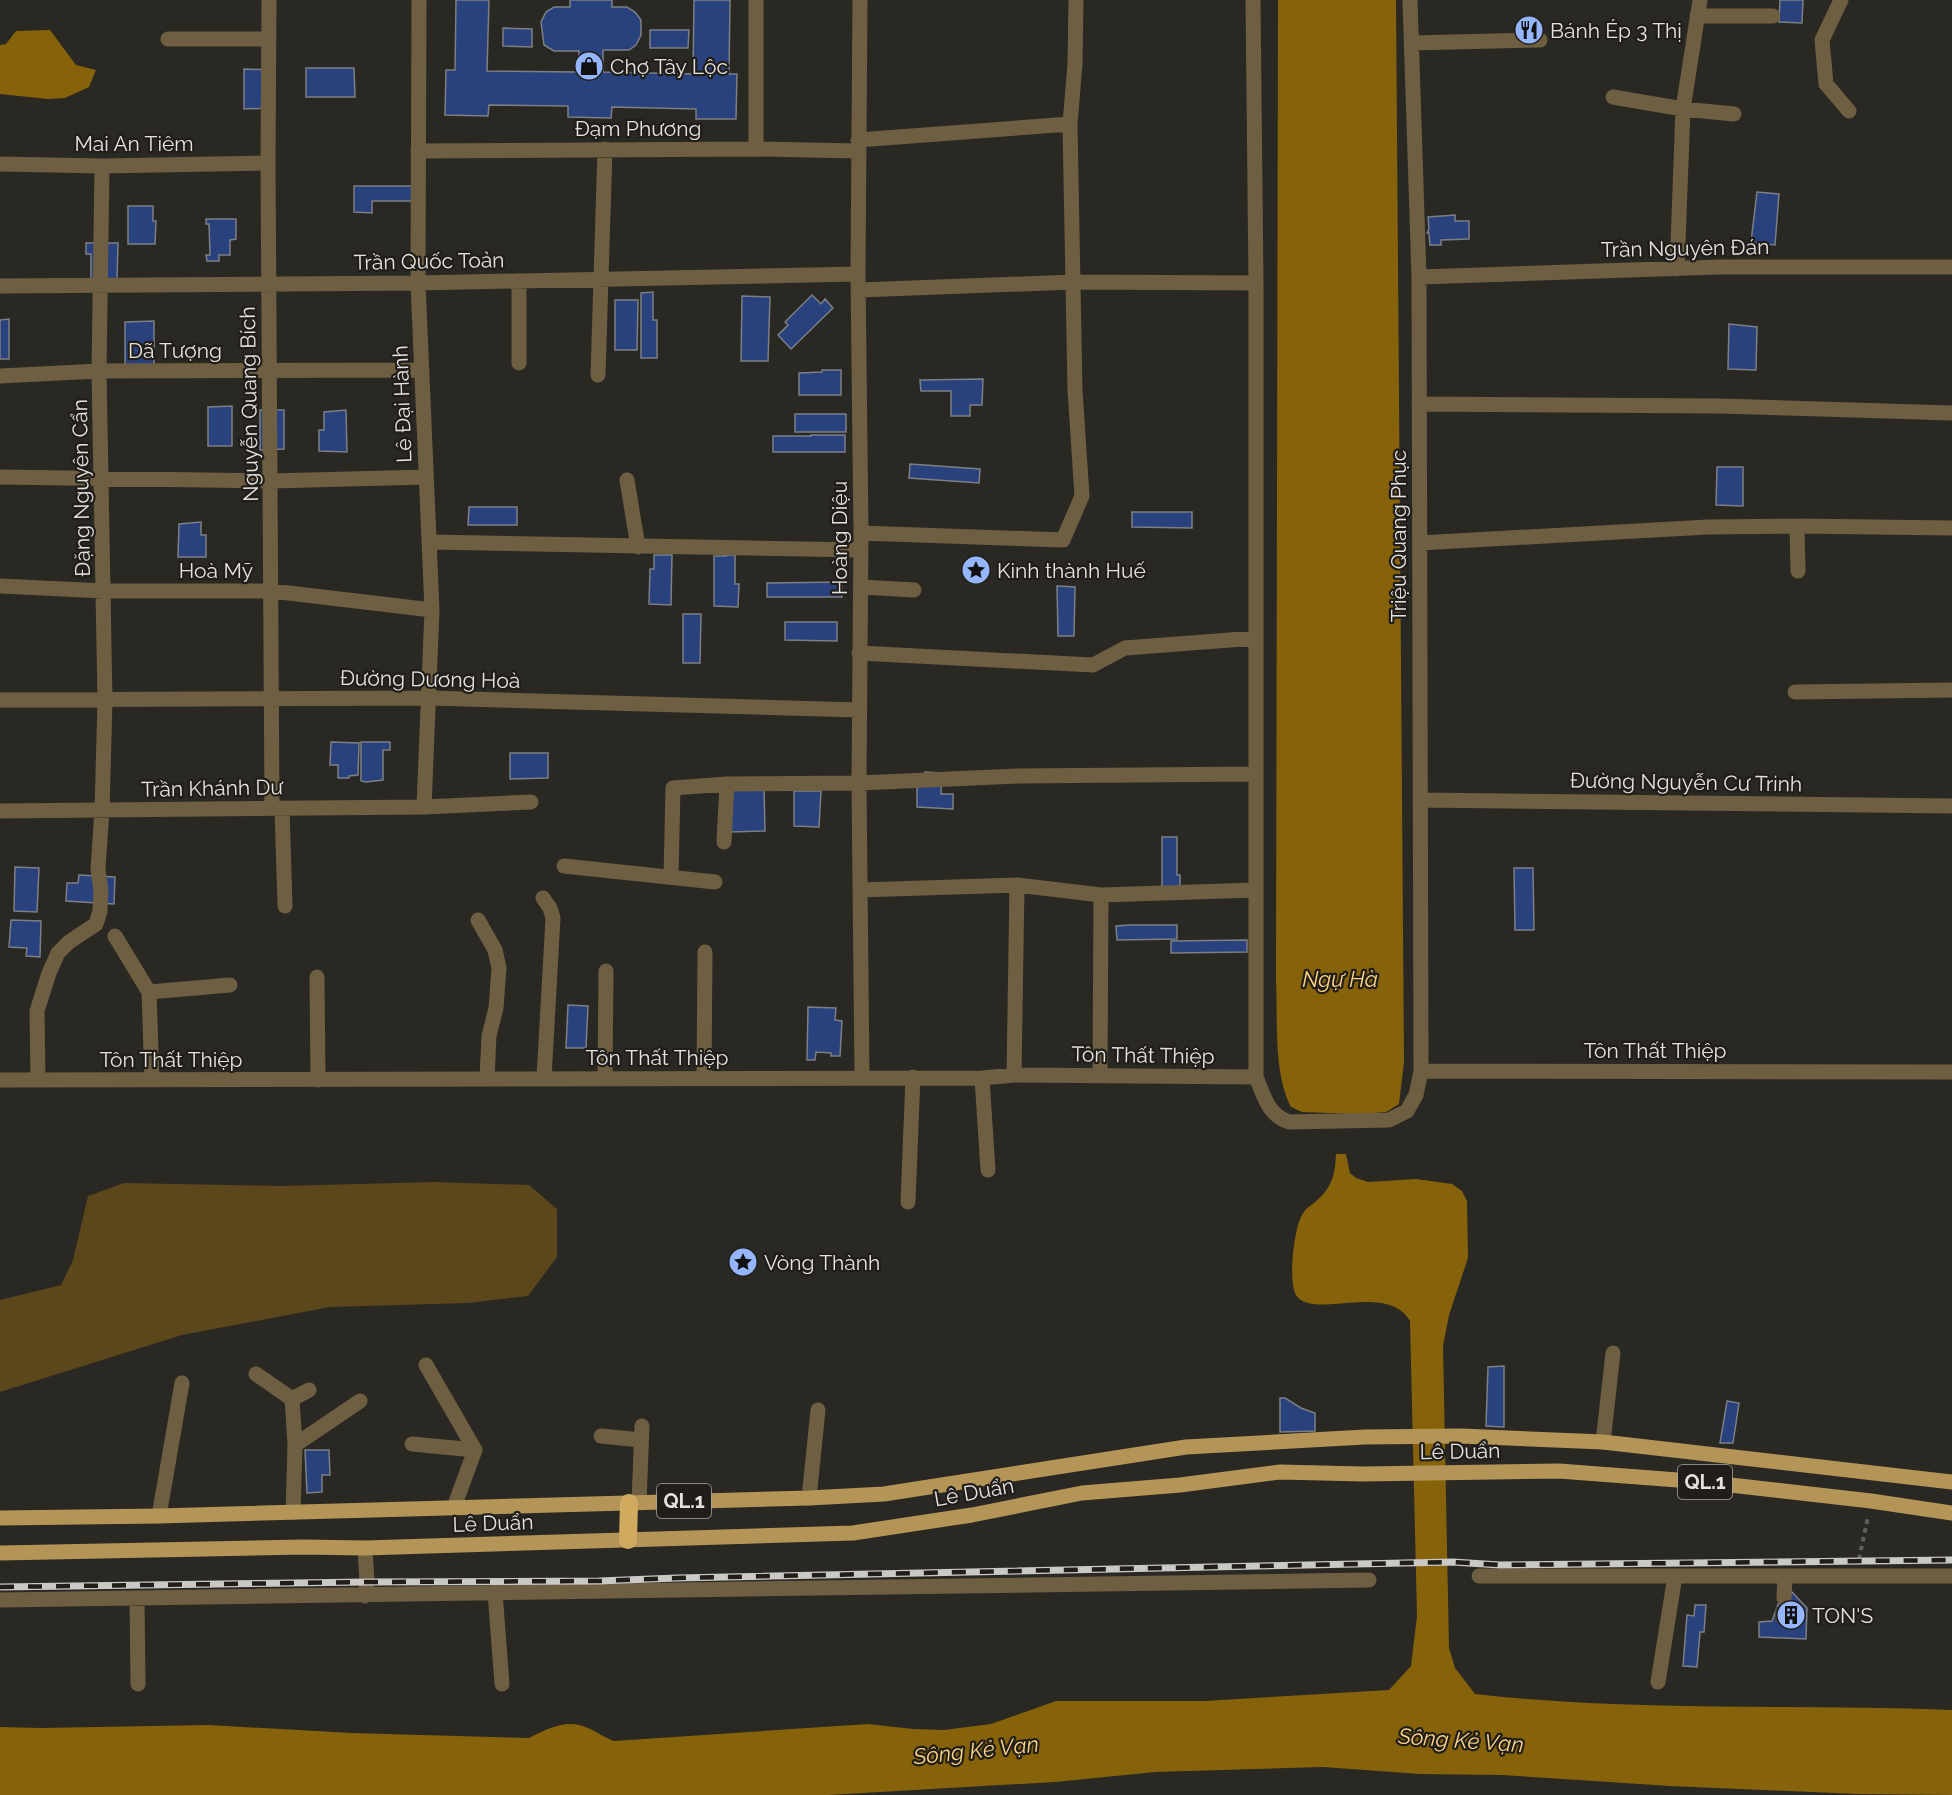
<svg xmlns="http://www.w3.org/2000/svg" width="1952" height="1795" viewBox="0 0 1952 1795" font-family="Raleway,sans-serif">
<style>
.green{fill:#5b471b}
.water{fill:#86630b}
.building{fill:#29427d;stroke:#7c7f85;stroke-width:1.5}
.lines{fill:none;stroke-linecap:round;stroke-linejoin:round}
.minor-tunnel{stroke:#46443f;stroke-width:15;stroke-dasharray:15 8;stroke-linecap:butt}
.path{stroke:#63615c;stroke-width:4;stroke-dasharray:4.5 4.5;stroke-linecap:butt}
.minor{stroke:#6e5f42;stroke-width:15}
.major{stroke:#b49557;stroke-width:15}
.highway{stroke:#cfaa5f;stroke-width:18}
.rail-casing{stroke:#cbc9c6;stroke-width:7}
.rail{stroke:#211e1a;stroke-width:4.5;stroke-dasharray:14;stroke-linecap:butt}
.labels{text-anchor:middle;dominant-baseline:central;stroke-width:4.5;stroke-linejoin:round;paint-order:stroke}
.shield{fill:#211e1a;stroke:#aaa7a4;stroke-width:1.5}
.shield-label{font-size:20px;font-weight:bold;fill:#e4e2df}
.poi-label{font-size:21px;fill:#e4e2df;stroke:#211e1a;text-anchor:start}
.street-label{font-size:21px;fill:#e4e2df;stroke:#211e1a}
.water-label{font-size:22px;font-style:italic;fill:#fbd384;stroke:#211e1a}
</style>
<rect width="100%" height="100%" fill="#2a2823"/>
<path class="green" d="M434,1182L529,1185L557,1209V1257L528,1296L468,1303L330,1307L182,1335L0,1392V1300L61,1285L73,1260L88,1196L124,1183L281,1186Z"/>
<path class="water" d="M1278,0H1396L1404,1062L1399,1104L1386,1112L1357,1114L1302,1112L1291,1107C1273,1072 1278,1020 1276,981Z
M50,30L76,65L96,70L89,87L65,98L48,99L0,94V45L6,44L16,31Z
M1336,1154H1346L1350,1173L1356,1178L1368,1182L1416,1179L1452,1184L1462,1191L1467,1201L1468,1258L1449,1315L1443,1346L1449,1648L1455,1668L1475,1694C1633,1712 1793,1704 1952,1710V1795L1857,1794L1670,1786L1502,1775L1420,1774L1323,1767L1155,1772L1055,1782L828,1795H0V1727L41,1728L208,1725L351,1733L529,1738C547,1729 567,1718 588,1728C597,1732 605,1738 614,1741L868,1724L913,1729L944,1730L991,1724L1056,1701H1204L1389,1690L1411,1666L1417,1616L1410,1321C1387,1281 1312,1321 1296,1295C1288,1282 1294,1228 1302,1215C1305,1209 1310,1206 1315,1202C1332,1188 1335,1175 1336,1154Z"/>
<path class="building" d="M456,0H489L487,71L578,72L579,51H554L544,45L541,22L546,12L554,7H570V0H612V7H627L635,12L641,20V35L636,45L629,50H603V72L693,74L694,0H730L729,74H737L736,119H696V109L612,107L611,118L568,117V106L489,105L488,116L445,115L446,70H455Z
M1780,0H1803L1802,23L1779,22Z
M503,28L532,29V47L503,46Z
M650,30H689L688,48H650Z
M306,68H354L355,97H306Z
M244,69L272,70V108L244,109Z
M354,186H413V201H372V213L354,212Z
M1757,192L1779,194L1775,245L1751,242Z
M128,206H153V221H156L155,244H128Z
M1455,215V221H1469V239L1441,240V245H1430L1429,233H1427L1429,229L1428,217Z
M206,219H236V239L230,240V255H219V261H207L206,255H210L209,224H206Z
M86,243H118L117,280H91V254H86Z
M653,292V320H657V358H641V293Z
M812,295L821,304L825,299L833,308L791,349L778,335L788,325L785,322Z
M742,296L770,297L768,361H741Z
M615,300H638L637,350H615Z
M9,319V359H0V320Z
M154,321V369H125V322Z
M1729,324L1757,327L1756,370L1728,369Z
M822,370H841V395H799V373L822,372Z
M983,379L982,405H970V416H951V391H921L920,380Z
M232,406V446H208V407Z
M260,410H284V449L260,450Z
M346,410L347,452L319,451V430H324V412Z
M795,414H846V432H795Z
M811,435H845V452H773V436H811Z
M910,464L980,469L979,483L909,478Z
M1717,467H1743V506L1716,505Z
M469,507H517V525H468Z
M1132,512H1192V528L1132,527Z
M201,522V535H206V557H178L179,524Z
M654,555H672L671,605L649,604L650,569H654Z
M726,555H735V584H739L738,607L714,606V556H726Z
M842,582V597H767V583Z
M1057,586L1075,587L1074,636H1058Z
M683,614H701L700,663H683Z
M785,622H837V641L785,640Z
M331,742L359,743L358,775L349,776V778H338V765H330Z
M361,742H390V750H383V780L366,782L361,781Z
M510,753H548V778L510,779Z
M925,772L941,773V794H953V809L917,807V782L924,783Z
M764,788L765,831L729,832L728,789Z
M794,791H821L819,827L794,826Z
M1162,837H1177V875H1180V888H1162Z
M15,867L39,868L37,912L14,911Z
M1514,868H1533L1534,930H1515Z
M79,875L115,877L114,904L66,901L67,883H78Z
M11,920L41,921L40,957L26,956L27,948L9,947Z
M1130,925H1177V939L1117,940L1116,926Z
M1247,940V952L1171,953V941Z
M568,1005L588,1006L586,1048H566Z
M808,1007L836,1008L835,1020L842,1021L840,1056H831V1053L816,1052L815,1060H807Z
M1504,1366V1427L1486,1426L1488,1367Z
M1280,1398H1285L1301,1408L1315,1413V1431L1280,1432Z
M1727,1401L1739,1403L1733,1443H1720Z
M305,1450H329L330,1475H322V1492L307,1493Z
M1791,1591L1807,1608L1806,1639L1759,1637V1622L1772,1621L1779,1602Z
M1695,1605H1706L1704,1632H1700L1697,1667L1683,1666L1687,1615L1694,1616Z"/>
<g class="lines">
<path class="minor-tunnel" d="M1782,1622L1784,1598"/>
<path class="path" d="M1859,1559L1868,1517"/>
<path class="minor" d="M269,0L268,163L272,808
M419,0L418,283L432,610L424,807
M860,0L858,274L861,533L859,783L862,1077
M1253,0L1256,283V1077
M1410,0L1419,277L1421,1071
M1841,0L1822,40L1826,84L1849,111
M1697,16H1773
M168,39H269
M1411,43L1540,40
M1613,97L1683,109L1734,114
M858,140L1070,124
M756,149V0
M418,151L756,149L858,151
M0,164L102,166L268,163
M1677,269L1683,109L1700,0
M1419,277L1719,267H1952
M519,281V363
M0,286L418,283L858,274
M859,290L1074,282L1256,283
M598,375L605,149
M0,376L99,371L422,370
M1419,404L1719,406L1952,413
M0,477L271,481L426,477
M627,480L638,547
M1797,526L1798,571
M861,533L1063,540L1082,496L1075,390L1070,124L1075,64L1076,0
M430,542L860,550
M1420,543L1708,527L1797,526L1952,528
M0,586L105,591H272L432,610
M861,587L914,590
M859,653L1093,665L1125,648L1256,638
M1795,692L1952,690
M0,700L429,698L859,710
M1420,800L1952,806
M282,808L285,906
M0,811L424,807L531,802
M724,842L727,784
M564,866L715,882
M671,877L673,788L727,784L859,783L1018,776L1255,774
M860,890L1017,885L1101,895L1256,890
M543,898L550,908L553,918L544,1078
M478,920L495,950L499,968L496,1008L489,1036L487,1078
M115,936L149,992L152,1080
M317,977L318,1080
M149,992L230,985
M1014,1075L1017,885
M1100,1076L1101,895
M605,1078L606,971
M704,1078L705,952
M982,1078L988,1170
M0,1080L982,1078L1014,1075L1256,1077C1264,1096 1268,1115 1289,1122L1389,1120L1407,1111L1416,1095L1421,1071L1952,1072
M38,1080L37,1011L49,973L58,953L69,942L96,924L100,911L101,891L98,869L102,810L105,701L99,371L102,166
M908,1202L913,1077
M426,1365L475,1450
M256,1374L292,1399
M292,1399L295,1445L293,1512
M292,1399L309,1390
M601,1436L641,1440
M1603,1442L1613,1353
M412,1444L475,1450
M295,1445L360,1401
M809,1498L818,1410
M639,1502L642,1426
M454,1507L475,1450
M159,1516L182,1383
M365,1548L367,1582L365,1596
M1479,1576H1952
M495,1592L502,1684
M137,1598L138,1684
M1784,1598L1785,1576
M0,1600L1369,1580
M1658,1682L1675,1576"/>
<path class="major" d="M0,1518L159,1516L809,1498L884,1494L1186,1447L1365,1437L1461,1436L1603,1442L1952,1482
M0,1553L303,1547L365,1548L853,1533L972,1515L1082,1493L1180,1485L1280,1472L1363,1474L1559,1471L1704,1482L1871,1501L1952,1513"/>
<path class="highway" d="M628,1540L629,1503"/>
<g class="rail-casing">
<path id="rail" d="M0,1587L367,1582L599,1581L677,1578L1453,1562L1500,1565L1952,1560"/>
</g>
<use href="#rail" class="rail"/>
</g>
<defs>
<g id="restaurant-disc" transform="scale(1.5)"><circle r="9.5" fill="#95b6fd" stroke="#211e1a"/><path d="M-5-6h1v4h1v-4h1v4h1v-4h1v5L-1.5 .5V6h-2V.5L-5-1ZM5-6V6H3V1.5H1.5Q1.5-4 5-6Z" fill="#111"/></g>
<g id="shop-disc" transform="scale(1.5)"><circle r="9.5" fill="#95b6fd" stroke="#211e1a"/><path d="M-5-2.5h2.3a2.7 3.5 0 0 1 5.4 0H5L5.5 6h-11ZM-1.5-2.5h3a1.5 2.3 0 0 0-3 0Z" fill="#111"/></g>
<g id="sight-disc" transform="scale(1.5)"><circle r="9.5" fill="#95b6fd" stroke="#211e1a"/><path d="M0-6L1.8-2.2L6-1.7L2.9 1.2L3.7 5.4L0 3.3L-3.7 5.4L-2.9 1.2L-6-1.7L-1.8-2.2Z" fill="#111"/></g>
<g id="building-disc" transform="scale(1.5)"><circle r="9.5" fill="#95b6fd" stroke="#211e1a"/><path d="M-4-6H4V6H1V3H-1V6H-4ZM-2.5-4.3h1.7v1.8h-1.7ZM.8-4.3h1.7v1.8H.8ZM-2.5-1h1.7V.8h-1.7ZM.8-1h1.7V.8H.8Z" fill="#111"/></g>
</defs>
<g fill-rule="evenodd">
<use href="#restaurant-disc" x="1529" y="30"/>
<use href="#shop-disc" x="589" y="66"/>
<use href="#sight-disc" x="976" y="570"/>
<use href="#sight-disc" x="743" y="1262"/>
<use href="#building-disc" x="1791" y="1615"/>
</g>
<g class="labels">
<g class="shield">
<rect x="1678" y="1465" width="54" height="34" rx="4.5"/>
<rect x="657" y="1484" width="54" height="34" rx="4.5"/>
</g>
<g class="shield-label">
<text x="1705" y="1482">QL.1</text>
<text x="684" y="1501">QL.1</text>
</g>
<g class="poi-label">
<text x="1550" y="30">Bánh Ép 3 Thị</text>
<text x="610" y="66">Chợ Tây Lộc</text>
<text x="997" y="570">Kinh thành Huế</text>
<text x="764" y="1262">Vòng Thành</text>
<text x="1812" y="1615">TON'S</text>
</g>
<g class="street-label">
<text x="638" y="128">Đạm Phương</text>
<text x="134" y="143">Mai An Tiêm</text>
<text transform="translate(1685 248) rotate(-1)">Trần Nguyên Đán</text>
<text transform="translate(429 261) rotate(-1)">Trần Quốc Toản</text>
<text x="175" y="350">Dã Tượng</text>
<text transform="translate(249 404) rotate(-91)">Nguyễn Quang Bích</text>
<text transform="translate(402 404) rotate(-92)">Lê Đại Hành</text>
<text transform="translate(81 488) rotate(-91)">Đặng Nguyên Cẩn</text>
<text transform="translate(1398 536) rotate(-90)">Triệu Quang Phục</text>
<text transform="translate(839 538) rotate(-90)">Hoàng Diệu</text>
<text x="216" y="570">Hoà Mỹ</text>
<text transform="translate(430 679) rotate(1)">Đường Dương Hoà</text>
<text transform="translate(1686 782) rotate(1)">Đường Nguyễn Cư Trinh</text>
<text transform="translate(212 788) rotate(-1)">Trần Khánh Dư</text>
<text x="1655" y="1050">Tôn Thất Thiệp</text>
<text transform="translate(1143 1055) rotate(1)">Tôn Thất Thiệp</text>
<text x="657" y="1057">Tôn Thất Thiệp</text>
<text x="171" y="1059">Tôn Thất Thiệp</text>
<text transform="translate(1460 1451) rotate(-1)">Lê Duẩn</text>
<text transform="translate(974 1492) rotate(-10)">Lê Duẩn</text>
<text transform="translate(493 1523) rotate(-2)">Lê Duẩn</text>
</g>
<g class="water-label">
<text x="1340" y="979">Ngự Hà</text>
<text transform="translate(1461 1740) rotate(4)">Sông Kẻ Vạn</text>
<text transform="translate(976 1750) rotate(-6)">Sông Kẻ Vạn</text>
</g>
</g>
</svg>
